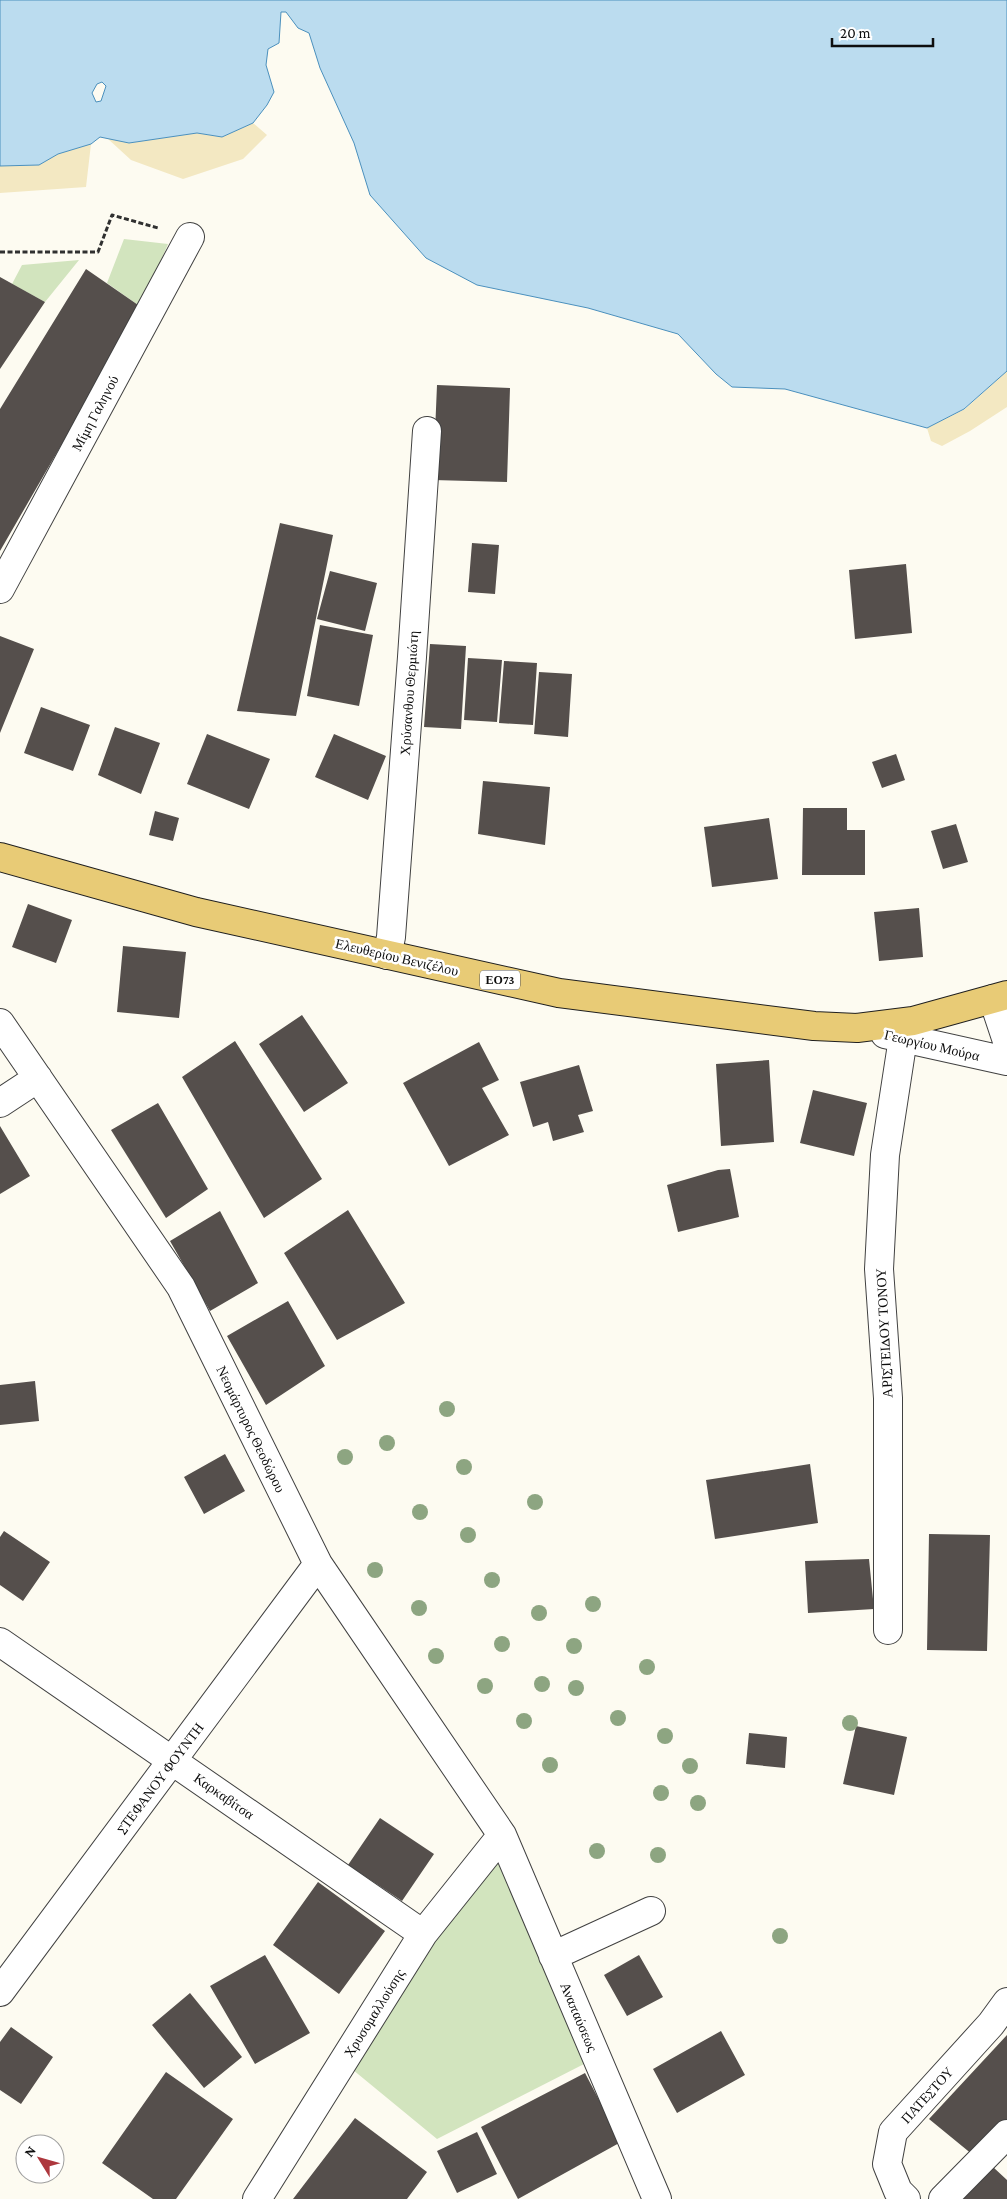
<svg xmlns="http://www.w3.org/2000/svg" width="1007" height="2199" viewBox="0 0 1007 2199" font-family="'Crimson Pro',serif">
<style>
.green{fill:#d2e4be}
.sand{fill:#f3e8c2}
.water{fill:#bbdcef;stroke:#4b90bd;fill-rule:evenodd}
.building{fill:#554f4c}
.lines{fill:none;stroke-linecap:round;stroke-linejoin:round}
.minor-casing{stroke:#414141;stroke-width:30}
.major-casing{stroke:#1f1f1f;stroke-width:30}
.path{stroke:#303030;stroke-width:3;stroke-dasharray:5 2.5;stroke-linecap:butt}
.minor{stroke:#fff;stroke-width:28}
.major{stroke:#e8cb76;stroke-width:28}
.tree{fill:#8da581}
.labels{text-anchor:middle;dominant-baseline:central;stroke-width:5;stroke-linejoin:round;paint-order:stroke}
.shield{fill:#fff;stroke:#565656;stroke-width:1}
.shield-label{font-size:12px;font-weight:bold;fill:#0e0e0e}
.street-label{font-size:14px;fill:#0e0e0e;stroke:#fff}
</style>
<rect width="100%" height="100%" fill="#fdfbf1"/>
<path class="green" d="M124,239L168,244L141,307L107,283Z
M79,260L45,302L12,284L22,265Z
M502,1854L586,2063L437,2139L347,2065L434,1941Z"/>
<path class="sand" d="M253,123L267,135L243,159L183,179L131,160L107,138L129,143L197,133L222,137Z
M91,144L86,187L0,193V166L39,165L58,154Z
M1007,371V407L970,431L942,446L931,441L927,428L965,409Z"/>
<path class="water" d="M0,0H1007V371L964,409L927,428L785,389L732,387L716,374L678,334L588,308L477,285L426,258L370,195L354,143L320,68L309,33L298,28L286,12H281L279,43L268,49L266,65L274,92L267,105L253,123L222,137L197,133L129,143L100,137L91,144L58,154L39,165L0,166ZM102,82L106,86L101,101L96,102L92,93L97,84Z"/>
<path class="building" d="M86,269L141,307L0,551V409Z
M0,277L45,302L0,369Z
M437,385L510,388L507,482L433,480Z
M280,523L333,535L296,716L237,711Z
M472,543L499,545L495,594L468,592Z
M906,564L912,633L855,639L849,570Z
M330,571L377,583L365,631L317,619Z
M320,625L373,635L359,706L307,696Z
M0,636L34,649L0,733Z
M430,644L466,646L461,729L424,727Z
M468,658L502,660L497,722L464,720Z
M504,661L537,663L533,725L499,723Z
M539,672L572,674L568,737L534,734Z
M41,707L90,725L73,771L24,753Z
M115,727L160,743L141,794L98,775Z
M207,734L270,759L249,809L187,784Z
M334,734L386,756L368,800L315,777Z
M896,754L905,780L882,788L872,762Z
M483,781L550,787L545,845L478,834Z
M803,808H847V830H865V875H802Z
M155,811L179,818L173,841L149,835Z
M769,818L778,879L712,887L704,827Z
M956,824L968,862L943,869L931,831Z
M28,904L72,920L56,963L12,947Z
M919,908L923,957L879,961L874,912Z
M123,946L186,952L179,1018L117,1012Z
M302,1015L348,1083L304,1112L259,1044Z
M235,1041L322,1179L264,1218L182,1077Z
M479,1042L499,1080L482,1088L509,1135L449,1166L403,1083Z
M769,1060L774,1142L721,1146L716,1064Z
M579,1065L593,1111L578,1115L584,1132L553,1141L548,1122L533,1127L520,1082Z
M813,1090L867,1103L854,1156L800,1143Z
M158,1103L208,1189L166,1218L111,1130Z
M0,1126L30,1176L0,1194Z
M730,1169L739,1217L678,1232L667,1185L718,1170Z
M348,1210L405,1303L337,1340L284,1253Z
M220,1211L258,1283L210,1311L170,1241Z
M288,1301L325,1366L266,1405L227,1336Z
M35,1381L39,1421L0,1425V1385Z
M225,1454L245,1491L204,1514L184,1477Z
M810,1464L818,1523L715,1539L706,1480Z
M4,1531L50,1562L23,1601L0,1585V1537Z
M929,1534L990,1535L987,1651L927,1650Z
M869,1559L874,1609L808,1613L805,1561Z
M856,1726L907,1737L894,1795L843,1784Z
M749,1733L787,1737L785,1768L746,1764Z
M380,1818L434,1854L402,1901L348,1865Z
M318,1882L385,1931L339,1994L273,1945Z
M265,1955L310,2033L255,2064L210,1986Z
M639,1955L663,1997L627,2016L604,1975Z
M190,1993L242,2057L204,2088L152,2025Z
M11,2027L53,2057L21,2104L0,2090V2042Z
M721,2031L745,2075L677,2113L653,2069Z
M1007,2035V2119L973,2155L929,2119Z
M166,2072L233,2119L176,2199H153L102,2163Z
M585,2073L621,2142L518,2199L481,2127Z
M355,2118L427,2172L407,2199H293Z
M477,2132L497,2174L457,2193L437,2151Z
M993,2167L1007,2180V2199H964L963,2197Z"/>
<g class="lines">
<g class="minor-casing">
<path id="minor" d="M0,589L190,237
M387,955L391,937L412,657L427,431
M993,999L1007,1041
M0,1023L181,1287L318,1564L502,1835L657,2199
M885,1034L1007,1061
M0,1103L38,1078
M888,1630V1398L879,1269L885,1155L903,1038
M0,1642L423,1934
M553,1956L651,1911
M0,1992L318,1564
M257,2199L423,1934L502,1835
M906,2199L898,2191L887,2164L893,2132L991,2024L1007,2002
M943,2199L1007,2134"/>
</g>
<g class="major-casing">
<path id="major" d="M0,857L196,912L559,993L814,1026L857,1028L913,1021L1007,995"/>
</g>
<path class="path" d="M0,252H98L112,215L158,228"/>
<use href="#minor" class="minor"/>
<use href="#major" class="major"/>
</g>
<g class="tree">
<circle cx="447" cy="1409" r="8"/>
<circle cx="387" cy="1443" r="8"/>
<circle cx="345" cy="1457" r="8"/>
<circle cx="464" cy="1467" r="8"/>
<circle cx="535" cy="1502" r="8"/>
<circle cx="420" cy="1512" r="8"/>
<circle cx="468" cy="1535" r="8"/>
<circle cx="375" cy="1570" r="8"/>
<circle cx="492" cy="1580" r="8"/>
<circle cx="593" cy="1604" r="8"/>
<circle cx="419" cy="1608" r="8"/>
<circle cx="539" cy="1613" r="8"/>
<circle cx="502" cy="1644" r="8"/>
<circle cx="574" cy="1646" r="8"/>
<circle cx="436" cy="1656" r="8"/>
<circle cx="647" cy="1667" r="8"/>
<circle cx="542" cy="1684" r="8"/>
<circle cx="485" cy="1686" r="8"/>
<circle cx="576" cy="1688" r="8"/>
<circle cx="618" cy="1718" r="8"/>
<circle cx="524" cy="1721" r="8"/>
<circle cx="850" cy="1723" r="8"/>
<circle cx="665" cy="1736" r="8"/>
<circle cx="550" cy="1765" r="8"/>
<circle cx="690" cy="1766" r="8"/>
<circle cx="661" cy="1793" r="8"/>
<circle cx="698" cy="1803" r="8"/>
<circle cx="597" cy="1851" r="8"/>
<circle cx="658" cy="1855" r="8"/>
<circle cx="780" cy="1936" r="8"/>
</g>
<g class="labels">
<rect class="shield" x="480" y="970.5" width="40" height="19" rx="4"/>
<g class="shield-label">
<text x="500" y="980">ΕΟ73</text>
</g>
<g class="street-label">
<text transform="translate(95 413) rotate(-62)">Μίμη Γαληνού</text>
<text transform="translate(409 693) rotate(-86)">Χρύσανθου Θερμιώτη</text>
<text transform="translate(397 957) rotate(13)">Ελευθερίου Βενιζέλου</text>
<text transform="translate(932 1045) rotate(13)">Γεωργίου Μούρα</text>
<text transform="translate(884 1333) rotate(-93)">ΑΡΙΣΤΕΙΔΟΥ ΤΟΝΟΥ</text>
<text transform="translate(251 1429) rotate(64)">Νεομάρτυρος Θεοδώρου</text>
<text transform="translate(160 1778) rotate(-53)">ΣΤΕΦΑΝΟΥ ΦΟΥΝΤΗ</text>
<text transform="translate(224 1796) rotate(35)">Καρκαβίτσα</text>
<text transform="translate(374 2013) rotate(-58)">Χρυσομαλλούσης</text>
<text transform="translate(579 2017) rotate(67)">Αναπαύσεως</text>
<text transform="translate(927 2095) rotate(-48)">ΠΑΤΕΣΤΟΥ</text>
</g>
</g>
<g transform="translate(40 2159) rotate(307)"><circle r="24" fill="#ffffff" stroke="#9f9f9f"/>
<path d="M0-4L9 19L0 12L-9 19Z" fill="#ad373d"/>
<text y="-8" font-size="14" font-weight="bold" text-anchor="middle" fill="#0e0e0e">N</text>
</g>
<path d="M832 38v8h101v-8" fill="none" stroke="#0e0e0e" stroke-width="2.5"/>
<text x="840" y="38" font-size="15" fill="#0e0e0e" stroke="#ffffff" stroke-width="4" paint-order="stroke">20 m</text>
</svg>
